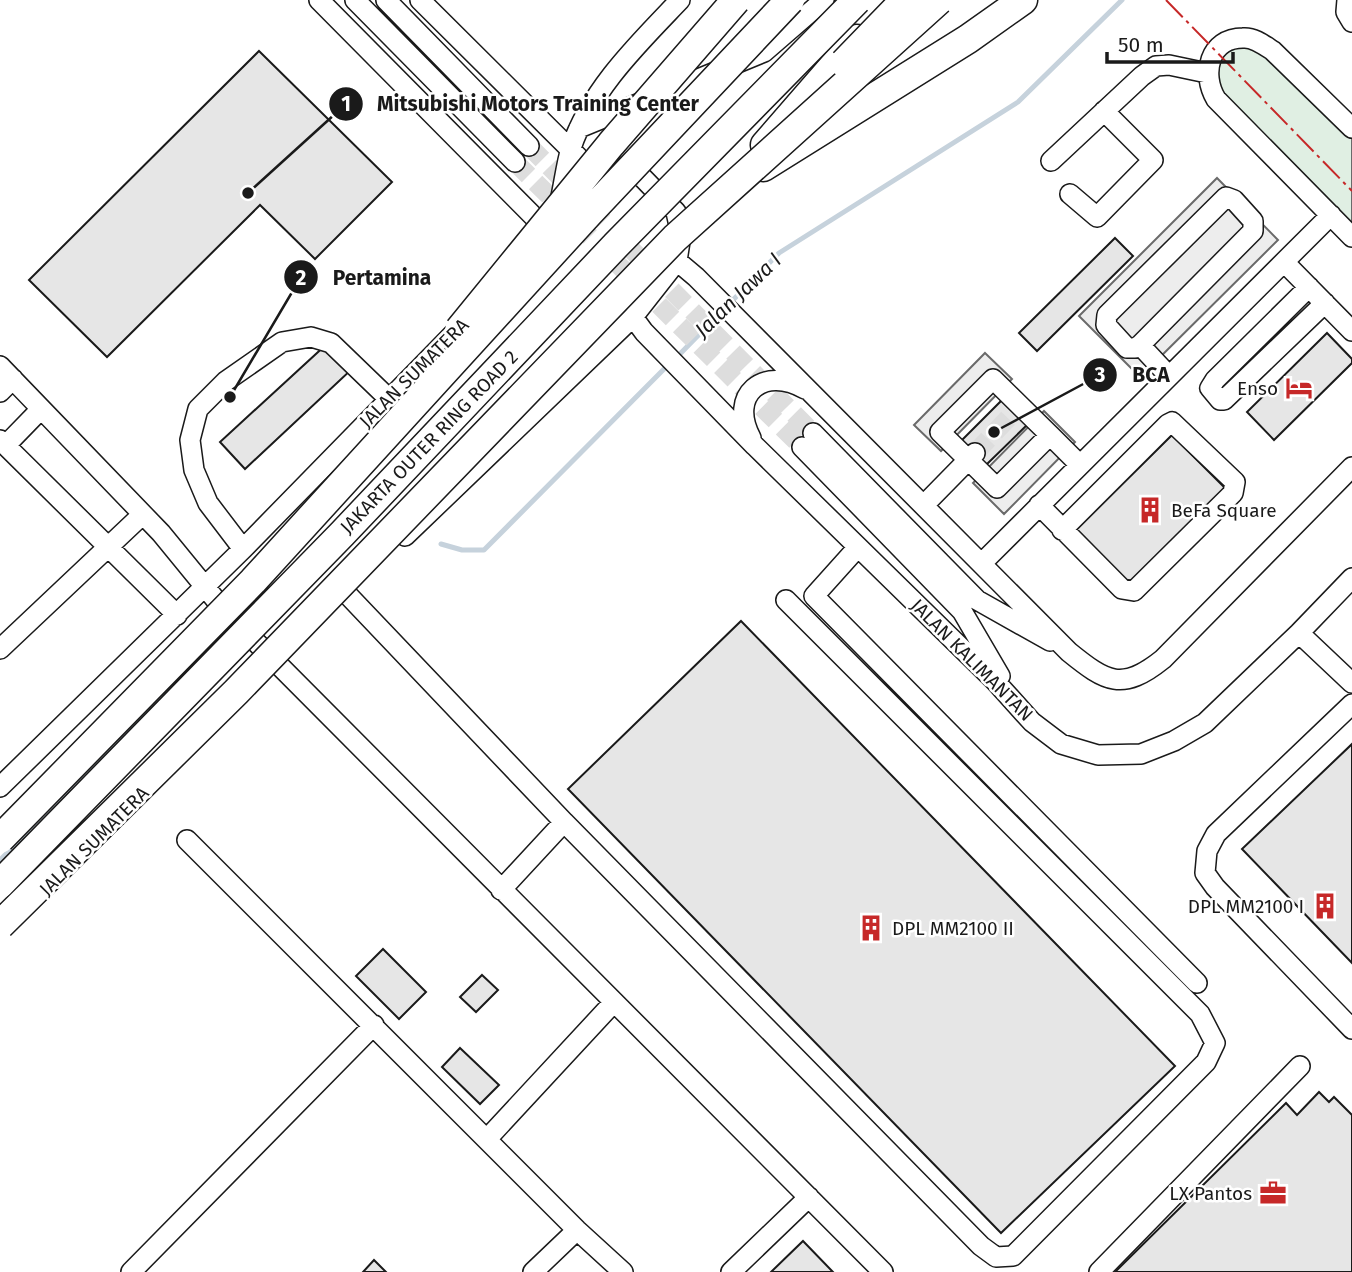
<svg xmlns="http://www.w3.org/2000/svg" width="1352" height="1272" viewBox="0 0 1352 1272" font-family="'Fira Sans',sans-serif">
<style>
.green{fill:#e0efe3;stroke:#6a6a6a;stroke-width:2}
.parking{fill:#ededed;stroke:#6a6a6a;stroke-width:2}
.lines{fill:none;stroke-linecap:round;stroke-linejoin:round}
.stream{stroke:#c6d2dc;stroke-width:5}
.building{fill:#e6e6e6;stroke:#1a1a1a;stroke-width:2}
.minor-tunnel{stroke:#ddd;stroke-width:19;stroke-dasharray:19 10;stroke-linecap:butt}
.minor-casing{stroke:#1a1a1a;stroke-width:22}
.highway-casing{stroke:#1a1a1a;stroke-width:31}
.minor{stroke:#fff;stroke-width:19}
.highway{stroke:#fff;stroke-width:28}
.highway-bridge-casing{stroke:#1a1a1a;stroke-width:31;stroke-linecap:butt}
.highway-bridge{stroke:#fff;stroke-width:28}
.power{stroke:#c62828;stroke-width:2;stroke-dasharray:24 5 3.5 5;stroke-linecap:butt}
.labels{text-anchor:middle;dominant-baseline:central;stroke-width:5;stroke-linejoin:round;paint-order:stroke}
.street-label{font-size:19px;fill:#1a1a1a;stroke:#fff}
.poi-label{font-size:19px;fill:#1a1a1a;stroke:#fff;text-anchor:end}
.water-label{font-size:21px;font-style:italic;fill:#1a1a1a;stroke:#fff}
.leader{fill:none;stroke:#1a1a1a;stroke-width:2.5}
.callout-dot{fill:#1a1a1a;stroke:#fff;stroke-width:2.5}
.mark-label{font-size:21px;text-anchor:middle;font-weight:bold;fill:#fff}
.callout-label{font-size:21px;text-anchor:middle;font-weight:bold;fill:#1a1a1a;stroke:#fff;stroke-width:5;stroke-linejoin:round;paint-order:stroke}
</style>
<rect width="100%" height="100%" fill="#fff"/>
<path class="green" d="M1245,37L1352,128V237L1216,99L1212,58Z"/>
<path class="parking" d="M1217,178L1278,240L1140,377L1079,316Z
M985,353L1012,379L941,451L914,425Z
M1044,411L1075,442L1004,514L973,483Z"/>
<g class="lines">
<path class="stream" d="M730,303L779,253L1018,102L1122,0
M676,358L723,310
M441,544L462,550H484L669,364
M0,860L193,666"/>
</g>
<path class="building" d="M259,51L392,182L315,259L260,205L107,357L29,280Z
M1115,238L1133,256L1037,351L1019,333Z
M1327,333L1352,359V363L1274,440L1247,412Z
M329,342L353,368L245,469L220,442Z
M1002,400L1027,425L986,465L962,440Z
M1172,435L1225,488L1129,584L1075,531Z
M741,621L1175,1066L1001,1233L568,789Z
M1352,744V963L1242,849Z
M383,949L426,992L399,1019L356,976Z
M482,975L498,990L476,1012L460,997Z
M460,1048L499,1085L480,1104L442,1067Z
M1319,1092L1329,1102L1334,1097L1352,1115V1272H1115L1286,1103L1297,1115Z
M803,1241L833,1272H771Z
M374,1260L386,1272H363Z"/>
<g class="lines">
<path class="minor-tunnel" d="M529,146L813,433
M515,162L802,447
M975,453L1014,412"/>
<g class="minor-casing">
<path id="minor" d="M319,0L550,233
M355,0L515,162
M386,0L529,146
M420,0L578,157
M1347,0L1346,12L1352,22
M579,128L764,52L824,0
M1352,128L1273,51C1264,45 1254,37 1243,38C1209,38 1201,74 1216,99L1352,237
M1051,161L1142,76L1156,66L1169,65L1207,73
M619,173L640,175L676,212L681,235
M1070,194L1097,217L1153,160L1104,111
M1226,197L1234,200L1253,221V231L1140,345L1135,348H1127L1106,325L1107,315Z
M560,201C564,184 566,165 571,148C591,89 638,44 680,0
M677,261L696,277L1069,652C1106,682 1122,692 1163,659L1352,467
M1284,262L1352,331
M1309,287L1215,380L1210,388L1220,400H1224L1325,303
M633,317L644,332L755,446L995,681L1032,722L1061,744L1098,755L1141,754L1174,741L1205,723L1299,633L1352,578
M1140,345L1168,375
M0,366L161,533L224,610L883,1272
M993,379L1050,435L997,488L940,432Z
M0,392L13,379
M813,433L977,600L1050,641
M1050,435L1080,465
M751,438C728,395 763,365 805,389
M0,440L177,615
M6,445L41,409
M802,447L962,611L1000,676
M924,505L975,453
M1039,505L1122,589L1134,591L1233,493L1235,482L1172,422L1168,424L1062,530
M405,536L633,317L677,261L681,235L684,232
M858,547L814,596L1197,983
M243,549L208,503L194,470L190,440L198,409L226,381L282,342L311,337L331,343L388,398
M982,563L1331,215
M346,593L564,822L501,890
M1299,633L1352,683
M0,649L142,515
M1352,704L1216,834L1207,851L1205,873L1215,887L1352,1029
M0,787L243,549L467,320
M564,822L981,1246L996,1257L1013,1256L1206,1062L1215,1043L1200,1014L786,600
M187,840L577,1230L623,1272
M487,1139L614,1002
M131,1272L374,1025
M533,1272L577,1230
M731,1272L809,1197
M1099,1272L1300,1066"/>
</g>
<g class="highway-casing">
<path id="highway" d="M765,145L857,39
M763,167L968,39L1023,0"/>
</g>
<use href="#minor" class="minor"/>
<use href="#highway" class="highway"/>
<g class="highway-bridge-casing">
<path id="highway-bridge" d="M844,63L905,0
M459,330L611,144L736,0
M0,839L253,581L589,213L790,0
M0,884L342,534L616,245L857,0
M0,925L236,692L675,238L939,0"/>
</g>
<use href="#highway-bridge" class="highway-bridge"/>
<path class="power" d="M1166,0L1352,191"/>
</g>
<defs>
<g id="hotel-bare" transform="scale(2.1)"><path d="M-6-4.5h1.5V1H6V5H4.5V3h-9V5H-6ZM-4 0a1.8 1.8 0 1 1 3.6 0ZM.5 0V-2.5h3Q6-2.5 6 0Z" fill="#c62828" stroke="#fff" stroke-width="2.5" paint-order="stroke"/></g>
<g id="building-bare" transform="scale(2.1)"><path d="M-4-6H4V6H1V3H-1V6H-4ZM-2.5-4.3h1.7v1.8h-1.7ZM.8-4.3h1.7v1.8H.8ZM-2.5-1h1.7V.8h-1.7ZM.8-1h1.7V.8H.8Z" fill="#c62828" stroke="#fff" stroke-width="2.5" paint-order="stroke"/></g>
<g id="office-bare" transform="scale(2.1)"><path d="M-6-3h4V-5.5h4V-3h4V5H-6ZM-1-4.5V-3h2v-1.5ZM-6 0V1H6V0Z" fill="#c62828" stroke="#fff" stroke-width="2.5" paint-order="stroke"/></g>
</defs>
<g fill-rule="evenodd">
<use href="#hotel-bare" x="1299" y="388"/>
<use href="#building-bare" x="1150" y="510"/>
<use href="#building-bare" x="1325" y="906"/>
<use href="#building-bare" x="871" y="928"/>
<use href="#office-bare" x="1273" y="1193"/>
</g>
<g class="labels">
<g class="street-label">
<text transform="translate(414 373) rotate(-45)">JALAN SUMATERA</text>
<text transform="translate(429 442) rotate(-46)">JAKARTA OUTER RING ROAD 2</text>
<text transform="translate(972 660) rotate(45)">JALAN KALIMANTAN</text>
<text transform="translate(94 841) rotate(-45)">JALAN SUMATERA</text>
</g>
<g class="poi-label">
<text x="1278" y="388">Enso</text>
<text x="1171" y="510" text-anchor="start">BeFa Square</text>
<text x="1304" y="906">DPL MM2100 I</text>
<text x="892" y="928" text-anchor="start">DPL MM2100 II</text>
<text x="1252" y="1193">LX Pantos</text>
</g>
<g class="water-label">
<text transform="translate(738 295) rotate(-44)">Jalan Jawa I</text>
</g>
</g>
<path class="leader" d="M248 193L346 104M230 397L301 277M994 432L1100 375"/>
<g class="callout-dot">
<circle cx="248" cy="193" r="7"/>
<circle cx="230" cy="397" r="7"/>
<circle cx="994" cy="432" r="7"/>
<circle cx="346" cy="104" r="18"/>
<circle cx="301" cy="277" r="18"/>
<circle cx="1100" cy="375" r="18"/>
</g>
<g class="mark-label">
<text x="346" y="111">1</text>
<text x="301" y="285">2</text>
<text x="1100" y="382">3</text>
</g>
<g class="callout-label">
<text x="538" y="111">Mitsubishi Motors Training Center</text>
<text x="382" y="285">Pertamina</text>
<text x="1151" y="382">BCA</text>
</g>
<path d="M1107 52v10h126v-10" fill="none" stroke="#1a1a1a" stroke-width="3.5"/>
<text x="1118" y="52" font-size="21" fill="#1a1a1a" stroke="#ffffff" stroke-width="5" paint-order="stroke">50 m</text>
</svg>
